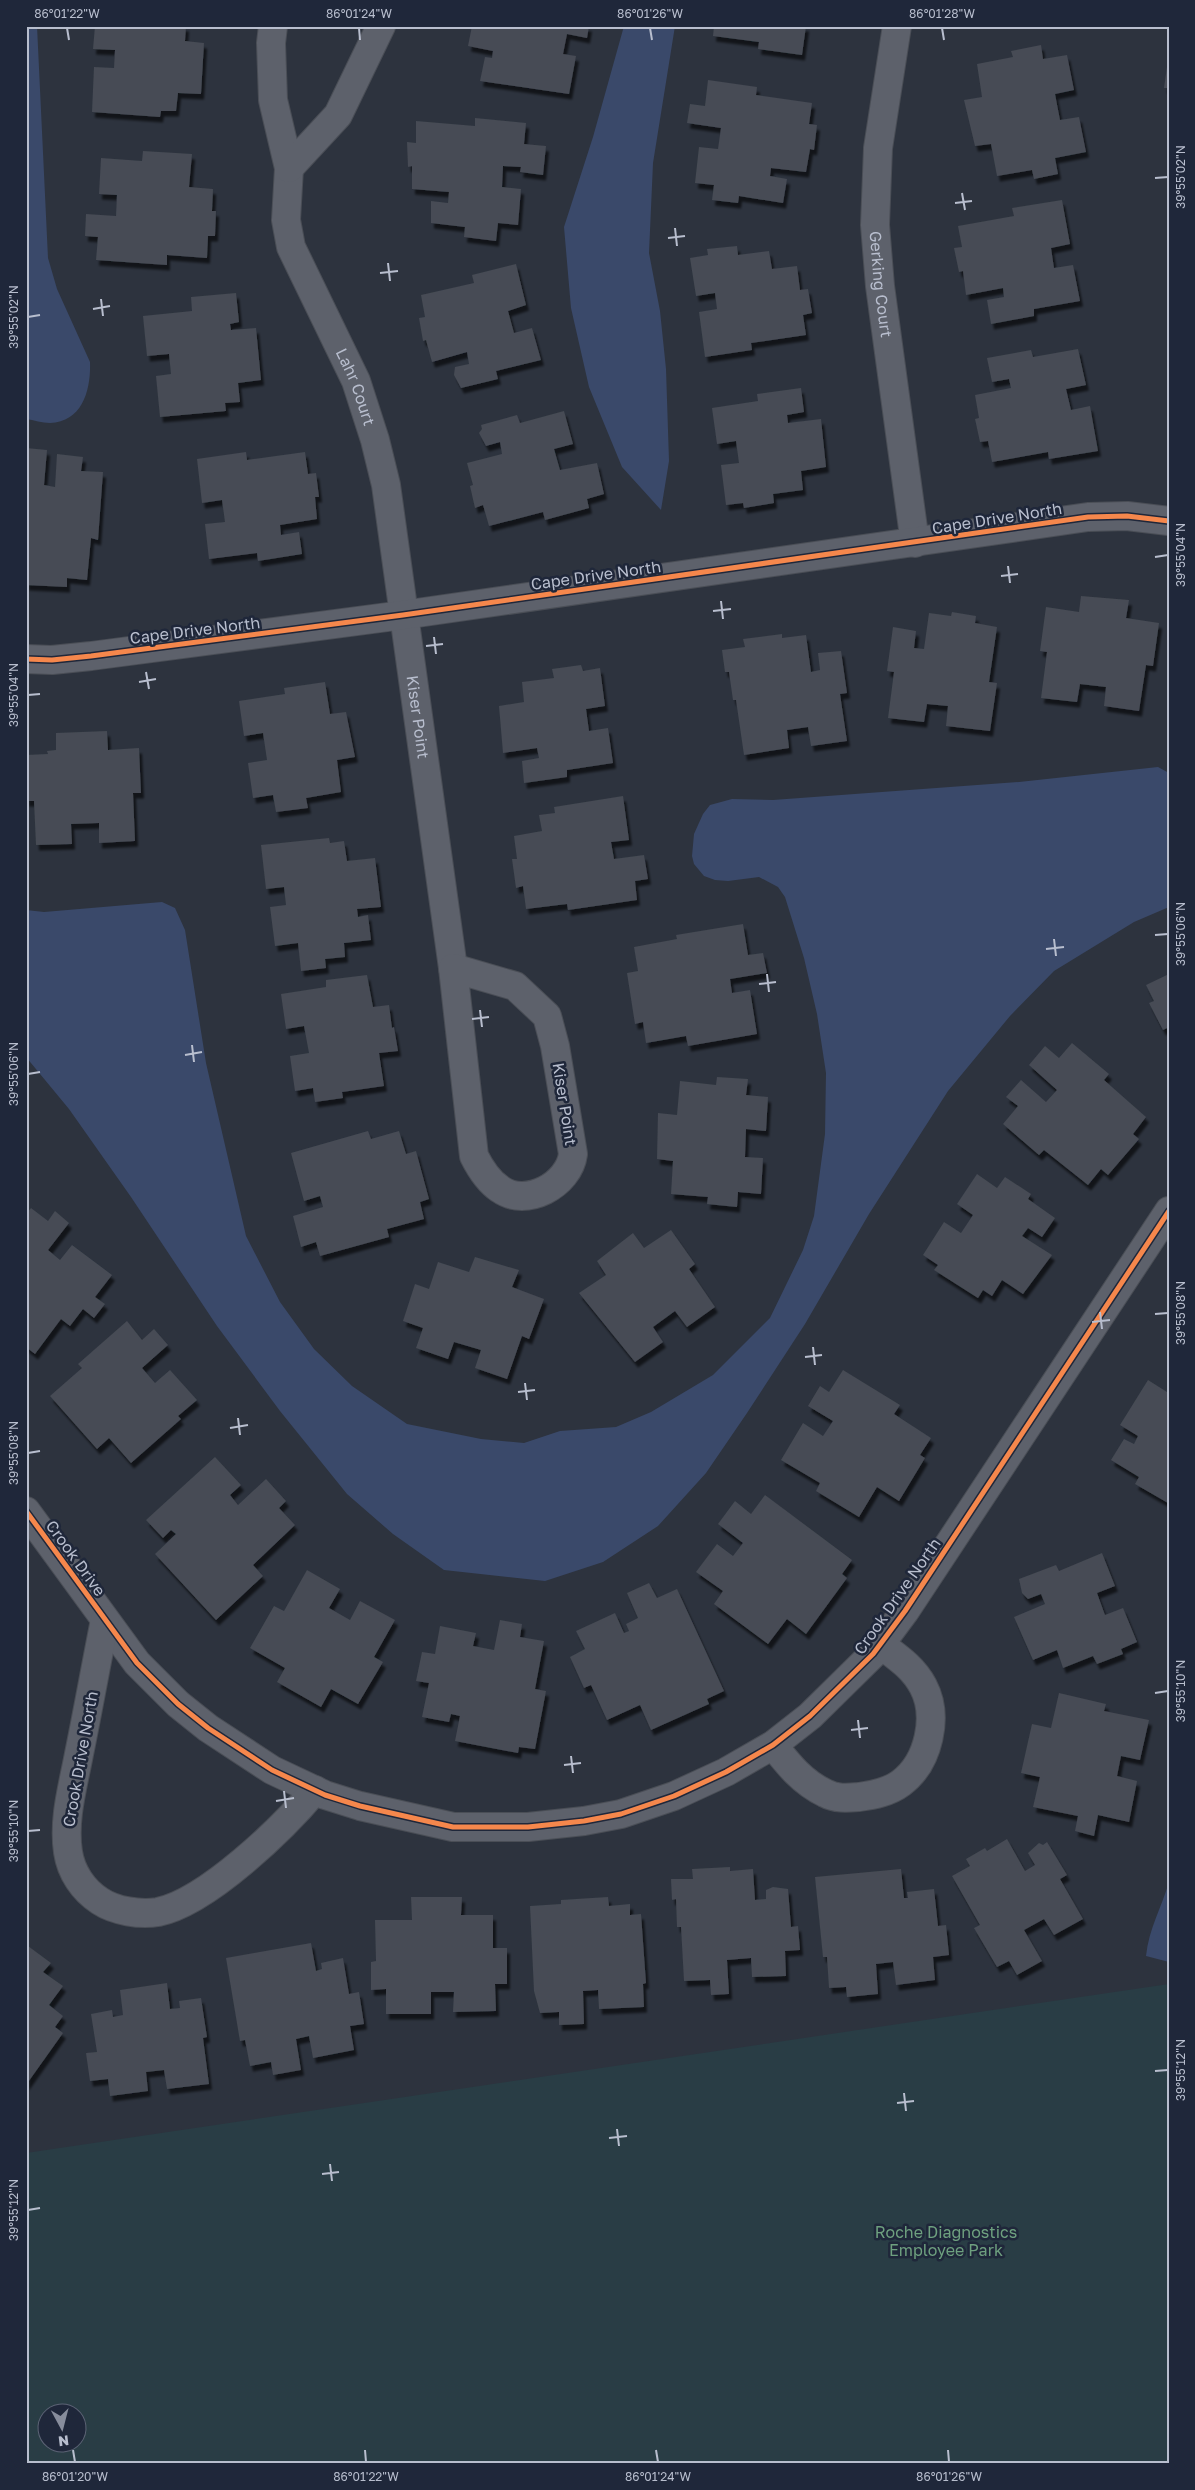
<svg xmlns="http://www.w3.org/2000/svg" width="1195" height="2490" viewBox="0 0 1195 2490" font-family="'Golos Text',sans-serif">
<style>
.green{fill:#293d45;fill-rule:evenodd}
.water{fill:#3a496a}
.building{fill:#464b54;filter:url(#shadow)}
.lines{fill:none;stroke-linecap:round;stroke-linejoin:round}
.street-casing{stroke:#4a4e56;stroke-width:30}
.street{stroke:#5d616b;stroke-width:28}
.cycleway-casing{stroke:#1f273a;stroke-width:8}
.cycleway{stroke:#f5874c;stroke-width:5}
.ticks{fill:none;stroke:#b8bece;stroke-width:2}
.labels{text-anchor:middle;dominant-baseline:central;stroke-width:5;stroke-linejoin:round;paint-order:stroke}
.street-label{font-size:16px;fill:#b8bece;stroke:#1f273a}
.park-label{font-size:16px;fill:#6ea07f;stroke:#1f273a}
.neatline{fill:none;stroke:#b8bece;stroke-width:2}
.ticks-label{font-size:12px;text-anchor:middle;fill:#b8bece}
</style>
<defs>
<filter id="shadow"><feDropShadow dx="3" dy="5.5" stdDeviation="1" flood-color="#0009"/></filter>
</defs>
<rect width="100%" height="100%" fill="#2d333e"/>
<path class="green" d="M1169,1984V2464H26V2153ZM48,2412H78V2442H48Z"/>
<path class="water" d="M26,26H37L48,258L57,289L90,362C91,389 83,422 50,423C42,423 34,420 26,419Z
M624,26H675L653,163L649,253L660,311L666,369L669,461L661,510L622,467L589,387L571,308L564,227L593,137Z
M1158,767L1169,773V907L1134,922L1054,971L1010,1016L948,1091L869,1214L805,1324L747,1413L706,1473L658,1526L603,1562L545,1581L444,1570L393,1534L347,1494L280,1411L217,1326L131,1197L69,1109L26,1057V910L44,912L162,902L175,908L185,930L206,1063L246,1236L280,1302L314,1349L352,1386L407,1424L481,1439L524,1443L560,1431L616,1427L651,1412L713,1375L770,1318L803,1250L814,1216L825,1134L826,1073L817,1014L804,958L785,897L778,887L759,877L728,881L715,880L704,876L694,864L692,856L694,834L703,814L710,805L732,799L773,800L1019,782Z
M1169,1882V1962L1146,1956C1149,1928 1161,1909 1169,1882Z"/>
<path class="building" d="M95,26H186L185,41L204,43L201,94L178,93L176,111H161L160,117L92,112L94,67L114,68L115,50L93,49Z
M472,26H589L587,38L567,34L563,54L576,56L569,94L480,81L485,57L492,58L493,51L468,46Z
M714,26H806L802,55L758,49L759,42L713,36Z
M1041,45L1043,59L1067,55L1074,90L1055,94L1060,120L1079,117L1086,152L1055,158L1058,174L1034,179L1032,170L997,176L991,144L975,146L964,100L982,97L977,64L1013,57L1011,51Z
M1168,60H1169V88H1164Z
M708,80L757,87L756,95L812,103L809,124L817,125L814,150L810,149L806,172L771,168L770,176L787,179L783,203L739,196L738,203L712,200L714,185L695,183L699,147L718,149L721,128L687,123L690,104L705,106Z
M475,118L526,123L524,144L546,146L543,175L520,172L521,167L503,166L502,187L521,189L518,225L498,223L496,241L464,237L465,227L431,223V201L448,203L449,192L412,189V166L408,167L407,142L416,143V121L475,126Z
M143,151L192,154L189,187L213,189L212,211H216L215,236H208L207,258L167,255V265L96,260L98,237L85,236L86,214L116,216L117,195L99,194L101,158L142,161Z
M1062,200L1070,244L1051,248L1054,268L1073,265L1080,301L1034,309V316L991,324L987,300L1004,297L1003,288L966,295L963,271L959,272L954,248L962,247L958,226L1014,216L1012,208Z
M737,246L738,255L769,251L772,269L797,266L800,290L808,289L812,313L803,315L806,335L751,343L752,350L705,357L699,312L717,309L715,293L696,296L690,258L708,255L707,249Z
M516,264L526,305L508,311L514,333L532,328L541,360L496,371L498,379L461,388L454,375L455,367L469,364L467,352L432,362L426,340L423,341L419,318L425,317L421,295L474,283L472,275Z
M236,293L239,322L230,324L231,330L256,328L261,380L238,383L240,402L225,403L226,411L160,417L156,376L171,374L169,354L147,356L143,316L192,311L191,297Z
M1078,349L1086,385L1066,389L1071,410L1090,406L1098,451L1049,459L1048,452L992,462L988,441L980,442L975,419L979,418L975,395L1011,388L1009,379L992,382L987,358L1031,350L1033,357Z
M801,388L804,412L787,415L788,423L821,419L826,467L801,471L803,490L773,494L774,503L744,508L743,503L726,505L721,465L739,463L736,441L717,444L712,408L758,401L757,394Z
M564,411L573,444L554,449L560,470L597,463L604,494L587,499L589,508L545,520L543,512L489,526L483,505L475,508L470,486L473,485L467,463L502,454L500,442L486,446L479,433L482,429L481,425L517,415L520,423Z
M26,448L47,450L44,485L55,487L57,454L83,457L81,471L103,472L98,540L91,538L87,580L67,578V587L26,585Z
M246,452L247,460L305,452L308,474L316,473L319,497H315L317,519L280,525L281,535L299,532L302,554L258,561L257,553L209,559L205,524L225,522L222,500L202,503L197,459Z
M1081,596L1129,600L1126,618L1159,623L1153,666L1146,665L1139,711L1104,706L1106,687L1080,684L1077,702L1041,698L1047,652L1040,651L1046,607L1079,612Z
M952,612L976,616L975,623L997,627L989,682L997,683L990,731L946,726L948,706L927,704L924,722L888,718L894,672L887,671L893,627L916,631L914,648L924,649L929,613L951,616Z
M782,634V638L806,635L811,672L820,670L818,653L841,651L847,693L840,694L847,741L811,746L808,727L787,730L789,748L744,755L736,700H733L729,672H725L722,650L745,647L743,639Z
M581,665L583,671L600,668L605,706L586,709L589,731L608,728L613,763L567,770V777L524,783L522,761L539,758L537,748L503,753L499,706L524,702L522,682L554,678L552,669Z
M325,682L330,714L346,712L355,757L337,760L341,792L306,798L308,808L276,812L273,795L253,798L248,763L267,760L263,733L244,736L239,701L285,694L284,688Z
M107,731L108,750L139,748L141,793H133L135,841L99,843V823L71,824L72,844L36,845L34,801H26V755L48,754L47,751L56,750V733Z
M623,796L629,840L611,842L614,859L644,855L648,879L635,881L637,900L568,910L567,904L526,909L523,886L516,888L512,859H517L514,836L542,831L539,815L555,813L554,807Z
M329,838L330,843L344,841L347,861L375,858L381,907L357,909L358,917L368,915L371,940L344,943L345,957L325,959L326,968L301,971L298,943L275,946L270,907L286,905L284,887L266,889L261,845Z
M743,924L748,955L763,953L767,973L730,979L732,993L750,990L757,1034L688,1046L686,1036L646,1043L643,1022L635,1024L627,973L638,971L634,947L677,939L676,935Z
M1169,974V1027L1163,1030L1149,1003L1154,1001L1146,985Z
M367,975L373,1007L389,1005L392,1028L394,1027L398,1051L379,1053L384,1086L342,1092L343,1098L315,1102L313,1088L295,1091L290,1056L309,1053L304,1026L286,1029L281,994L326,987V980Z
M1072,1043L1109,1074L1104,1080L1146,1117L1133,1134L1139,1139L1108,1175L1101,1169L1088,1185L1044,1150L1039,1155L1003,1124L1018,1106L1006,1097L1021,1080L1046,1102L1057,1090L1029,1065L1045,1046L1059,1058Z
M717,1077L748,1079L746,1095L768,1097L766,1131L746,1129L745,1157L763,1158L761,1194L738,1192L737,1207L707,1204L708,1197L671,1194L673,1161L657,1159L658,1113L677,1115L680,1081L716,1085Z
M368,1131L371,1139L399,1131L406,1154L416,1151L429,1199L420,1202L424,1219L387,1229L389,1237L320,1256L316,1242L301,1247L293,1216L323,1207L320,1196L304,1201L291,1153Z
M977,1174L997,1188L1005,1177L1031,1194L1028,1199L1055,1218L1042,1237L1028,1228L1022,1236L1052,1255L1023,1294L1002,1280L992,1296L983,1290L978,1298L934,1270L938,1265L923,1255L944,1222L961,1233L973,1215L957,1204Z
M31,1208L48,1221L55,1211L69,1223L48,1250L60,1260L72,1245L112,1275L95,1297L105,1304L94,1318L83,1309L70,1326L61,1319L35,1354L26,1347V1214Z
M671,1230L695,1264L689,1269L715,1307L687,1327L675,1311L653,1327L663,1342L635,1362L579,1293L606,1275L597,1261L633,1233L644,1248Z
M475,1257L519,1270L512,1287L544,1299L529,1339L522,1336L507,1379L475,1368L481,1350L454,1342L448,1359L416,1348L423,1328L403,1321L415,1284L429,1289L438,1262L469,1272Z
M127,1321L142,1340L154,1329L168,1345L142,1368L155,1383L170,1370L197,1400L178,1416L181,1419L131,1463L109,1438L97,1449L50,1396L82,1368L78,1364Z
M843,1370L900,1405L894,1414L931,1438L920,1455L925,1458L899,1501L877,1487L859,1517L816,1491L820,1483L781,1460L803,1423L823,1436L833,1421L808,1406L820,1386L829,1392Z
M1148,1380L1167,1392L1169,1390L1168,1503L1135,1484L1139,1477L1111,1460L1124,1439L1134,1444L1138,1436L1120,1425Z
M215,1457L241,1485L230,1495L238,1505L266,1479L286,1501L279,1508L295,1525L253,1565L263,1576L216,1620L155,1554L176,1534L171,1530L163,1538L146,1520Z
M765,1495L852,1560L842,1574L847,1578L806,1634L787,1619L768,1644L714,1604L723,1591L696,1572L717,1544L733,1556L743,1543L718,1524L735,1501L751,1514Z
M1102,1553L1115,1586L1097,1593L1105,1615L1123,1608L1137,1642L1121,1649L1123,1654L1097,1664L1093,1656L1063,1668L1057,1650L1033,1660L1014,1617L1045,1604L1041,1594L1028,1599L1022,1593L1019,1579L1056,1565L1059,1571Z
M307,1570L340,1589L329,1608L350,1620L360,1601L395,1620L374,1657L383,1662L358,1704L331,1689L321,1707L277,1682L285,1668L250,1648L274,1606L284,1611Z
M649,1583L657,1598L677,1589L724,1691L707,1699L709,1704L651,1730L640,1705L607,1720L591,1685L584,1688L570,1657L585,1649L576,1631L615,1613L624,1633L629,1631L626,1624L638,1618L627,1593Z
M500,1620L522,1624L520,1637L544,1641L535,1689L546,1691L535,1749L519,1747L518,1753L455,1741L460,1716L451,1714L449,1722L422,1717L429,1683L416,1681L422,1652L435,1654L440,1626L476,1633L473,1646L494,1650Z
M1059,1693L1106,1704L1104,1711L1149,1720L1140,1760L1121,1756L1117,1776L1137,1781L1129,1822L1098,1815L1094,1836L1075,1831L1078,1816L1033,1807L1040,1777L1021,1773L1032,1724L1051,1728Z
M1007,1839L1025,1871L1035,1865L1028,1853L1039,1843L1043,1845L1047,1842L1067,1875L1060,1879L1083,1919L1054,1935L1044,1919L1024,1930L1042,1961L1017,1975L1009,1961L997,1967L974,1928L980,1925L952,1876L970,1866L966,1859L985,1848L987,1851Z
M730,1867V1871L753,1869L755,1900L766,1899V1890L773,1887L788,1889L791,1927L798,1926L800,1950L785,1951L786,1976L752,1977L751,1958L727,1960L729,1994L711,1995L710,1980L684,1981L681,1927H677L676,1899L672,1900L671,1879H693L692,1869Z
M901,1869L904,1898H908L907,1892L934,1889L938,1926L946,1925L949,1955L933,1957L935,1980L896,1985L893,1962L876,1964L878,1994L847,1997L846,1987L829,1988L827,1957H823L815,1877Z
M411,1897H462L461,1915H493V1948H507V1984H495L496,2011L453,2012L454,1992H431V2014H386V1989L371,1990V1962L376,1961L375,1920H412Z
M608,1897L609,1906L630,1904V1915L641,1914L646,1983L643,1984L644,2007L599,2009L598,1990L583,1991L584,2024L559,2025V2012L540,2013L534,1991L530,1906L561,1904V1900Z
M311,1943L316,1971L322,1969L321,1963L343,1958L349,1994L359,1992L364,2024L350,2026L354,2050L313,2058L309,2036L296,2039L301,2070L273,2075L271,2062L250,2066L245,2040L240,2041L226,1958Z
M28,1946L51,1963L43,1972L63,1986L49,2005L63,2016L55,2027L63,2033L26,2085Z
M167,1983L170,2009L180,2008L179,2001L201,1998L207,2037L203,2038L209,2084L167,2089L164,2070L146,2072L148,2091L110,2096L108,2079L90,2081L86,2053L97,2052L91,2014L112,2010L113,2017L123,2015L120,1990Z"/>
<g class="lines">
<g class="street-casing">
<g id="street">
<path id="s1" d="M273,26L271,43L273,100L289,168L286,220L291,247L356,381L375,440L386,485L453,968"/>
<path id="s2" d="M897,26L878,148L875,225L880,286L915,543"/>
<path d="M289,168L338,115L381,26"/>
<path d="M26,659L52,660L91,656L403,615L1088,517L1127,516L1169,521"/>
<path d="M453,968L515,986L547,1016L555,1046L573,1154C569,1185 526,1208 500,1189C488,1181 480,1168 474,1156Z"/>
<path d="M26,1511L137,1663L178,1704L208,1728L272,1770L325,1795L360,1806L453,1827H528L584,1821L621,1814L674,1796L726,1772L773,1745L810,1716L873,1654L905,1611L1169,1211"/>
<path d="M105,1620C96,1665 88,1710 79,1754C73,1786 63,1819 68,1852C71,1872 83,1890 100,1901C115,1911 140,1915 158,1912C207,1902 283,1828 315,1790"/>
<path d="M773,1745C788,1764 802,1782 825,1793C836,1799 847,1798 859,1797C874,1795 889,1792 901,1783C929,1762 939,1716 923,1686C913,1667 897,1657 880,1644"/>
</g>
</g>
<use href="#street" class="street"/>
<g class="cycleway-casing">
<path id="cycleway" d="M26,659L52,660L91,656L403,615L1088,517L1127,516L1169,521
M26,1511L137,1663L178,1704L208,1728L272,1770L325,1795L360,1806L453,1827H528L584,1821L621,1814L674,1796L726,1772L773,1745L810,1716L873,1654L905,1611L1169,1211"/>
</g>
<use href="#cycleway" class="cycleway"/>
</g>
<path class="ticks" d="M67,28L69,40M359,28L360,40M650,28L652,40M942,28L944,40M1155,178L1168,177M962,193L965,210M955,203L972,201M675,228L677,246M668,238L685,236M388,263L390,281M380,273L398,271M101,299L103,316M93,309L110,306M28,317L40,315M1155,557L1168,555M1008,566L1010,583M1001,576L1018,574M721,601L723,619M713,611L731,609M434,637L436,654M426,646L443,644M146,672L149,689M139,682L156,679M28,695L40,694M1155,935L1168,934M1054,939L1056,956M1046,949L1064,947M767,974L769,992M759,984L776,982M480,1010L482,1027M472,1019L489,1017M192,1045L194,1062M185,1055L202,1052M28,1074L40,1072M1100,1312L1102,1329M1155,1314L1168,1313M1092,1322L1110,1320M813,1347L815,1365M805,1357L822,1355M525,1383L527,1400M518,1392L535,1390M238,1418L240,1435M230,1428L248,1425M28,1453L40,1451M1155,1693L1168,1691M858,1720L860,1738M851,1730L868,1728M571,1756L573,1773M564,1765L581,1763M284,1791L286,1808M276,1801L294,1798M28,1831L40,1830M1155,2071L1168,2070M904,2093L906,2111M897,2103L914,2101M617,2129L619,2146M609,2138L627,2136M330,2164L332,2181M322,2174L339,2172M28,2210L40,2208M73,2450L75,2462M365,2450L366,2462M656,2450L658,2462M948,2450L949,2462"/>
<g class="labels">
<g class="street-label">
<text stroke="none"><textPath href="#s2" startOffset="260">Gerking Court</textPath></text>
<text stroke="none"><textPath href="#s1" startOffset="378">Lahr Court</textPath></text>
<text transform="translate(997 518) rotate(-9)">Cape Drive North</text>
<text transform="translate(596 575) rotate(-8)">Cape Drive North</text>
<text transform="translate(195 630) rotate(-7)">Cape Drive North</text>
<text stroke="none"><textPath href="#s1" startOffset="715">Kiser Point</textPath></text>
<text transform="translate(565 1104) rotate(81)">Kiser Point</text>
<text transform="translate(76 1558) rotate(54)">Crook Drive</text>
<text transform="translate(897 1596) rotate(-55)">Crook Drive North</text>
<text transform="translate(80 1759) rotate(-80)">Crook Drive North</text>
</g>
<g class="park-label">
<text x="946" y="2232">Roche Diagnostics<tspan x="946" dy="18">Employee Park</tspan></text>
</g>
</g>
<rect width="1195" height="2490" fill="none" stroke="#1f273a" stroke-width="55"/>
<g transform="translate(62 2428) rotate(173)"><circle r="24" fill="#1f273a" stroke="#5c6375"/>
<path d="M0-4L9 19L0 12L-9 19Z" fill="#878d9c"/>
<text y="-8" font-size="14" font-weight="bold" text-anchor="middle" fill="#b8bece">N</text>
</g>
<rect x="28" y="28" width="1140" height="2434" class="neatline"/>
<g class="ticks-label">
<text x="67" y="18">86°01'22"W</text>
<text x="359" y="18">86°01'24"W</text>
<text x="650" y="18">86°01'26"W</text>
<text x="942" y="18">86°01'28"W</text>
<text transform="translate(1181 177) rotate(-90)" y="4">39°55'02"N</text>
<text transform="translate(14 317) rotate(-90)" y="4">39°55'02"N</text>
<text transform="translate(1181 555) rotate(-90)" y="4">39°55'04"N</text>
<text transform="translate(14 695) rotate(-90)" y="4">39°55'04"N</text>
<text transform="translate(1181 934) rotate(-90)" y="4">39°55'06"N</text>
<text transform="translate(14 1074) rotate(-90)" y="4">39°55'06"N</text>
<text transform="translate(1181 1313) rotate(-90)" y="4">39°55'08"N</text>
<text transform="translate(14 1453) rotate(-90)" y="4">39°55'08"N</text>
<text transform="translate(1181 1691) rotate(-90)" y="4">39°55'10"N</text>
<text transform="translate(14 1831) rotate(-90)" y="4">39°55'10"N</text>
<text transform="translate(1181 2070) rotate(-90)" y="4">39°55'12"N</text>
<text transform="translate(14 2210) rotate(-90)" y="4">39°55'12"N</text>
<text x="75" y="2481">86°01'20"W</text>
<text x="366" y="2481">86°01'22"W</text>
<text x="658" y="2481">86°01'24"W</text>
<text x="949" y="2481">86°01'26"W</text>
</g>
</svg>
